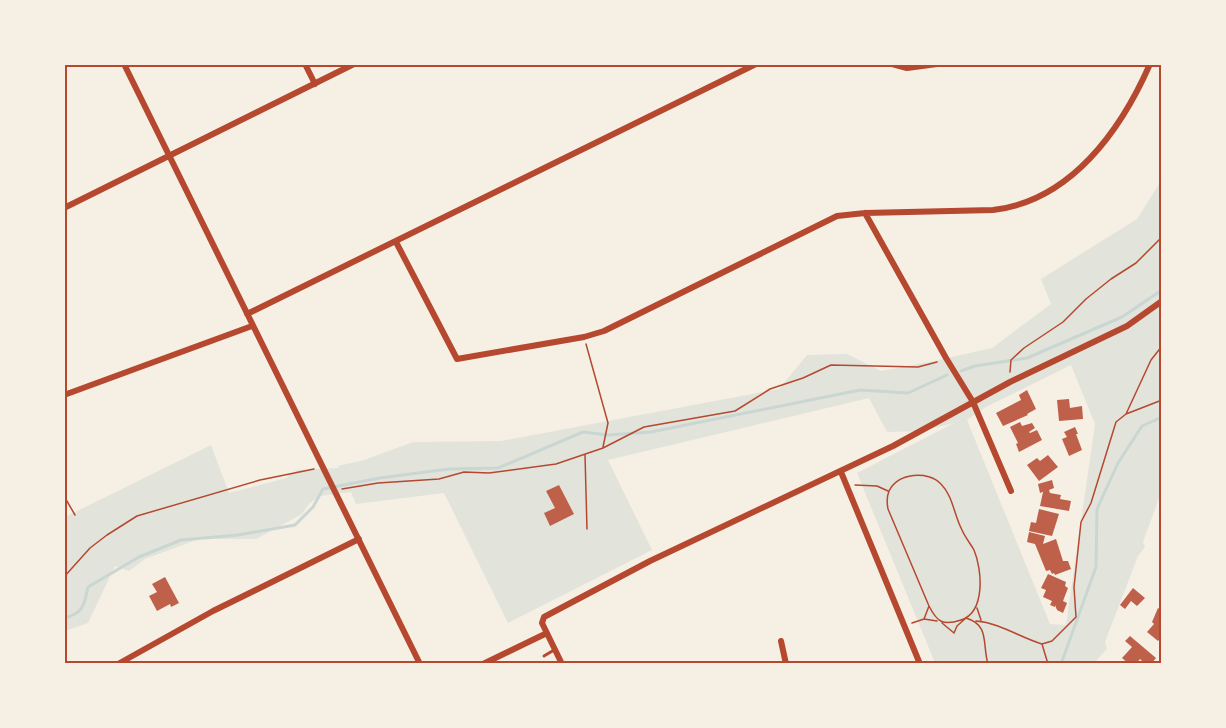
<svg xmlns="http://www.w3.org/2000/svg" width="1226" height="728" viewBox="0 0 1226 728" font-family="Overpass,sans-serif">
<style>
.green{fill:#e2e4dc;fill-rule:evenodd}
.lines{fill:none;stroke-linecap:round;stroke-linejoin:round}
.stream{stroke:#c9d6d2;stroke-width:3}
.building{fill:#bf614a}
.path{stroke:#b5482f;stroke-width:1.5}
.service{stroke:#b5482f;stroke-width:3}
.minor{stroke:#b5482f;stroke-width:6}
.neatline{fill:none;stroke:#b5482f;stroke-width:2}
</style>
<rect width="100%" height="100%" fill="#f6efe4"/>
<path class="green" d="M1161,181V493L1143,542L1145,547L1138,556L1105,642L1107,649L1094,663H935L857,473L954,423L922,431L887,432L869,398L608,460L652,550L508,623L444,493L356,504L351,492L320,496L309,504L302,514L256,539H199L145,559L129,571L115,566L88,623L65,631V517L211,445L229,493L286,478L297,470L339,468L338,466L364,460L413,442L501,441L779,389L807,355L847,354L881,371L934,361L992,348L1051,304L1041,279L1137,219ZM1071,365L1095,424L1066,625L1050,624L967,420L986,407Z"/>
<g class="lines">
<path class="stream" d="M961,371L975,366L1027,358L1122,317L1162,290
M64,618C84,613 84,605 88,587L139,557L181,540L238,535L295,525L313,507L323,489L380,478L449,469L498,468L583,432L608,435L651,432L860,390L908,393L947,375
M1061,664L1096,567L1097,509L1118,463L1142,426L1162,417"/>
</g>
<path class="building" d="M1027,390L1036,409L1027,414L1028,415L1003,426L996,413L1021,400L1019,395Z
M1069,399L1070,408L1082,406L1083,419L1059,421L1057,400Z
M1020,422L1022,426L1032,423L1035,428L1029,432L1030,433L1037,430L1042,440L1019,452L1016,444L1018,443L1010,427Z
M1075,427L1078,434H1076L1082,450L1069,456L1062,439L1067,437L1064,432Z
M1048,455L1058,467L1039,481L1027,465L1037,458L1040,461Z
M1052,480L1054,488L1049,490L1050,493L1061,495L1060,499L1071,501L1069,511L1040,506L1043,492L1045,491L1040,493L1038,484Z
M559,485L574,514L550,526L544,513L555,508L546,491Z
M1039,509L1059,514L1052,536L1029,531L1031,522L1036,523Z
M1029,532L1045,536L1043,544L1056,539L1063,561H1068L1071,569L1055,575L1054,573L1052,574L1050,570L1046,571L1035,544L1027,542Z
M1048,574L1066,582L1065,586L1068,588L1063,601L1067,603L1063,613L1057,610L1055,605V607L1050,605L1052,601L1043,597L1046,590L1041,588Z
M165,577L179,603L171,607L170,604L157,611L149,596L157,592L152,584Z
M1133,588L1145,598L1137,606L1131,601L1125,609L1120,605Z
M1158,608L1162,610V636L1158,641L1147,632L1154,624L1152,622Z
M1130,636L1156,658L1151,664H1145L1140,659L1136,664H1129L1122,658L1132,647L1125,641Z"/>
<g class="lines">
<path class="path" d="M586,344L608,423L603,447
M1010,372L1011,360L1024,348L1063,322L1086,299L1111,279L1136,263L1162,237
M1126,414L1162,400
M585,455L587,529
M855,485L877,486L888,491
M342,489L378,483L439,479L464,472L489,473L556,464L603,448L644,427L735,411L770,389L803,378L831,365L918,367L937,362
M64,496L75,515
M64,577L90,548L107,535L137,516L260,480L314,469
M977,608L981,620
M924,619L937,621
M976,621C1000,623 1019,637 1042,644
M912,623L924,619L929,606L888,509C887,504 887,496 889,491C898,473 928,470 941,484C953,496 954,515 962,530C965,537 970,543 974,550C982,569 986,612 961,620C943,626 937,622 929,606
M942,623L954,633L957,626L966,618C990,625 982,644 988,664
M964,664L965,662
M1048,664L1042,644L1052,641L1076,617L1074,587L1081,522L1091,503L1116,422L1126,414L1151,360L1162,346"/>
<path class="service" d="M544,656L554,650"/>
<path class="minor" d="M124,64L420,664
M305,64L315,84
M892,64L907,68L937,64
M64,208L354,64
M865,213L946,358L973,402L1011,491
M396,242L457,359L584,337L604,331L837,216L865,213L993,210C1071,201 1121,130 1150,64
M247,314L756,64
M64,395L252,326
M841,472L920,664
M781,641L786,664
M118,664L213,611L359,539
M483,664L547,633
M562,664L542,623L544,617L650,561L893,446L1010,382L1127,326L1162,301"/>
</g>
<rect width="1226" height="728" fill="none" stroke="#f6efe4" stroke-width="132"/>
<rect x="66" y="66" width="1094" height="596" class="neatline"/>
</svg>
